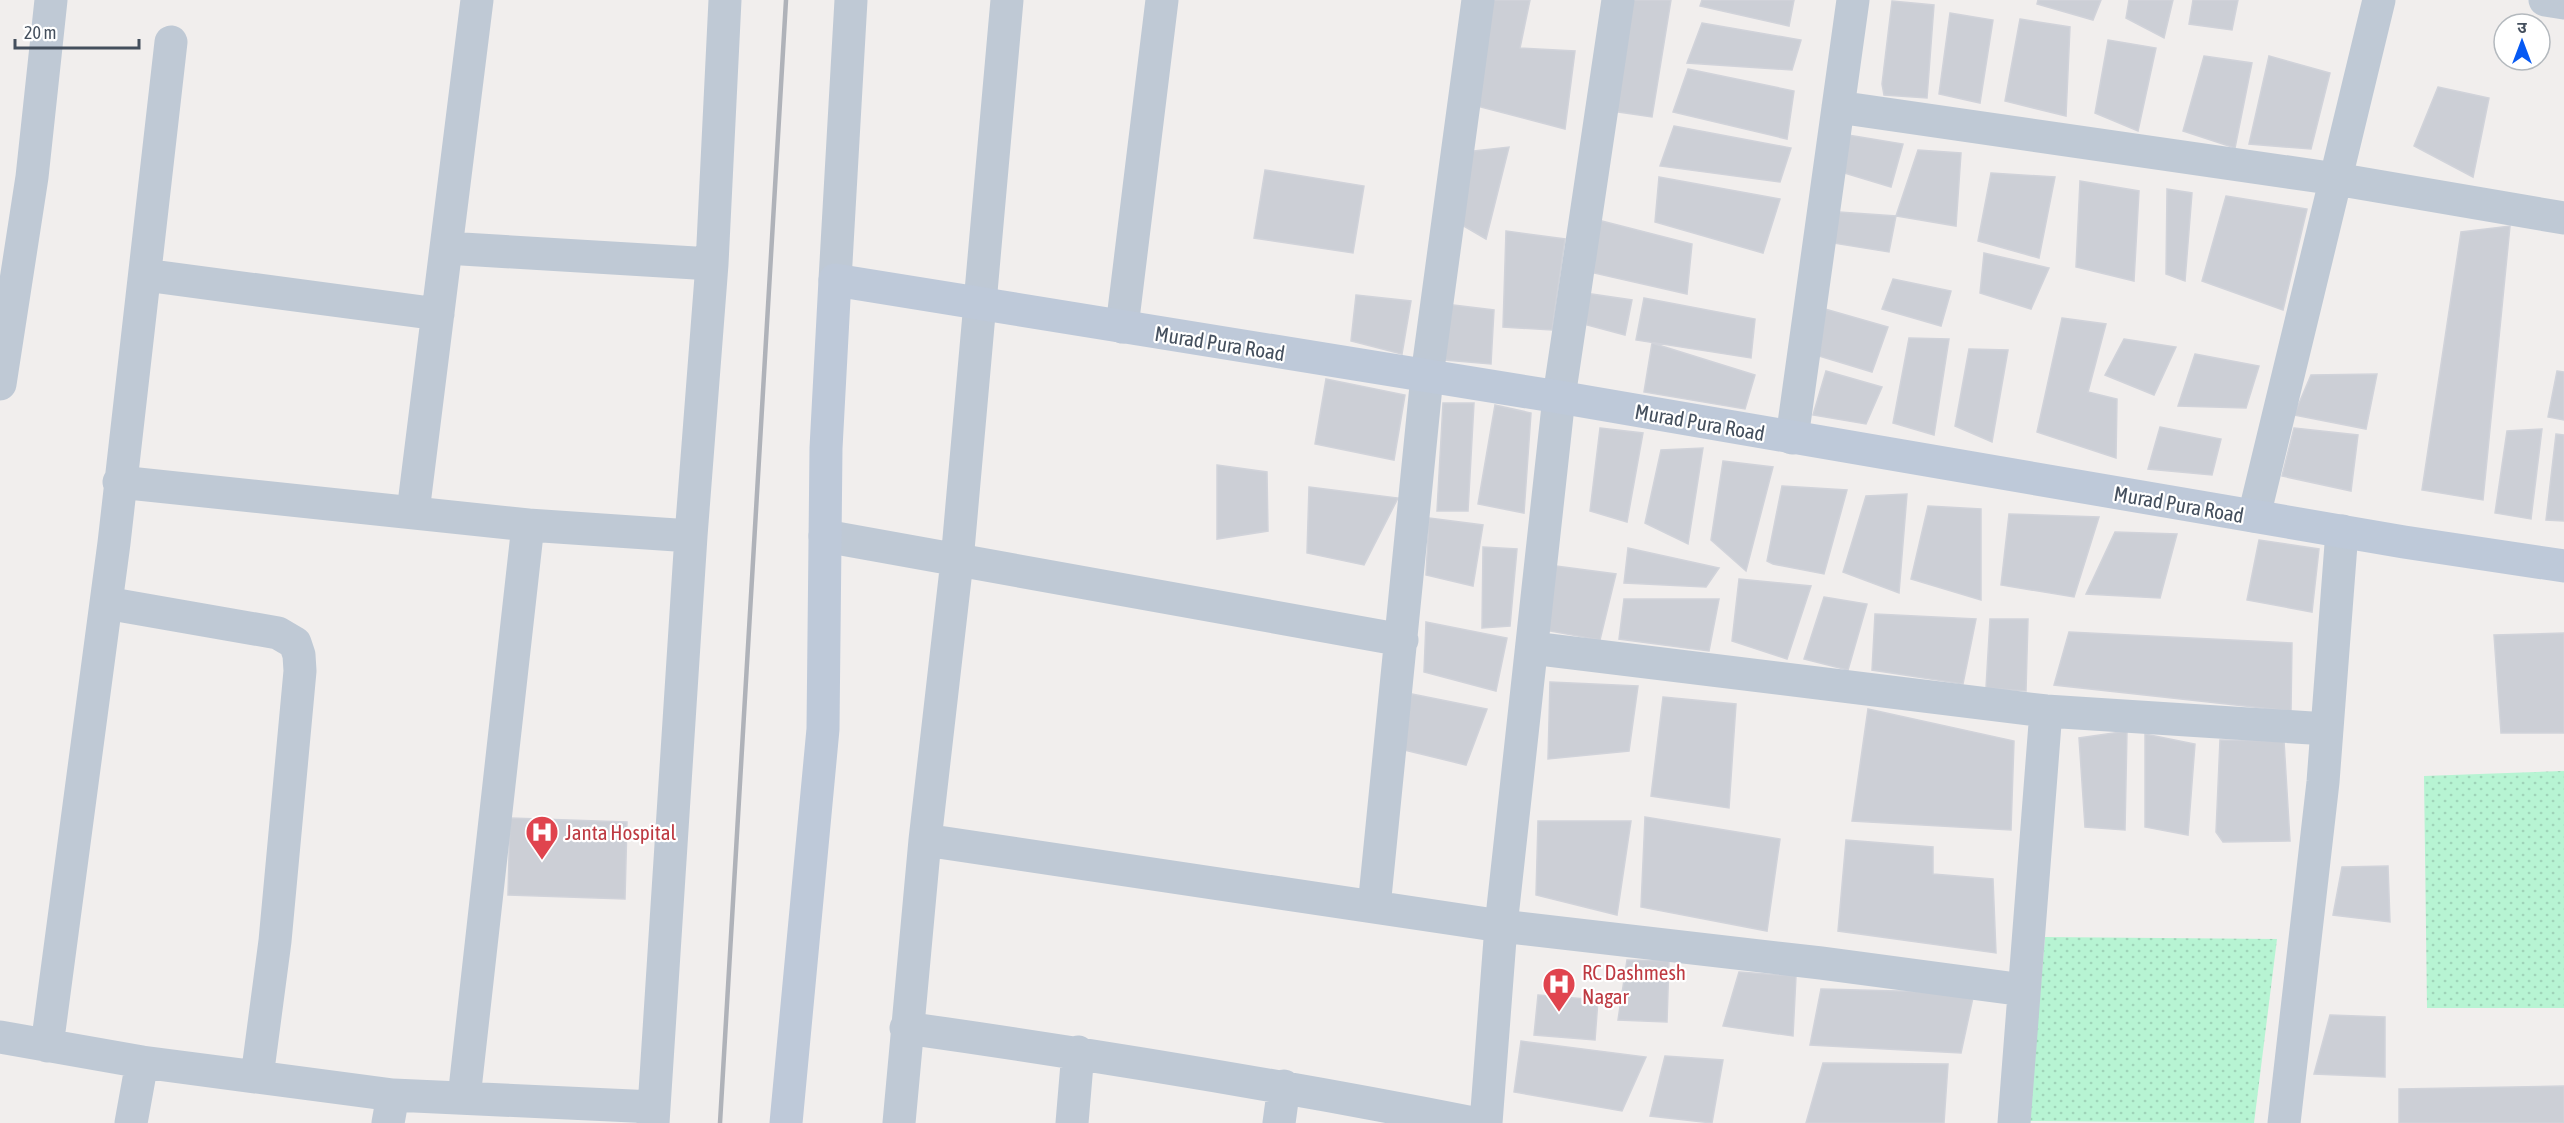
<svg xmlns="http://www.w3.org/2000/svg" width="2564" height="1123" viewBox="0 0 2564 1123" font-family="'Asap Condensed','Noto Sans Devanagari',sans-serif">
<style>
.park{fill:url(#park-dots)}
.building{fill:#cccfd6;stroke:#d1d3da;stroke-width:1.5}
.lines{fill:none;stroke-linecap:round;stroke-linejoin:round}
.street{stroke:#bfc9d5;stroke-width:33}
.secondary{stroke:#bec9d9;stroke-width:33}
.rail{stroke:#afb2b9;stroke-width:4.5}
.labels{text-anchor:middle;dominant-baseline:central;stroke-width:4.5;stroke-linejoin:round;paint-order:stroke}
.street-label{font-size:21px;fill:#444f5d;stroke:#fff}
.health-label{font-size:21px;fill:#be3a42;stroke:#fff;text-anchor:start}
</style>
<defs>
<pattern id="park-dots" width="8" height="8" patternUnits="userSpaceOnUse" patternTransform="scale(1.5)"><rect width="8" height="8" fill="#b7f4d3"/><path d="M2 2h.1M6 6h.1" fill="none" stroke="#9fd3b8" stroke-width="1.8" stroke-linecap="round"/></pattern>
</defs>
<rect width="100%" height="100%" fill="#f1eeed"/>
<path class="park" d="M2564,771V1008H2427L2424,776Z
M2045,937L2277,939L2254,1123L2029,1121Z"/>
<path class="building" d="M1493,0H1530L1520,48L1575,51L1565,129L1473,105Z
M1629,0H1671L1652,117L1612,111Z
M1702,0H1794L1789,26L1700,6Z
M2038,0H2101L2093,20L2037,4Z
M2129,0H2173L2164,38L2126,18Z
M2193,0H2238L2232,30L2189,24Z
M1892,1L1934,5L1927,98L1884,95L1882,84Z
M1950,13L1993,20L1980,103L1939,94Z
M2020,19L2070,27L2066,116L2005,101Z
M1702,23L1801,40L1792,70L1687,63Z
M2108,40L2156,48L2138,131L2095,113Z
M2204,56L2252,63L2235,148L2183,131Z
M2269,56L2330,73L2311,149L2249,144Z
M1688,69L1794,91L1787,139L1673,112Z
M2438,87L2489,98L2473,177L2414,146Z
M1674,126L1791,148L1780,182L1660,166Z
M1848,135L1903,144L1891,187L1841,172Z
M1509,147L1486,239L1457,222L1465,152Z
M1918,150L1961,153L1956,226L1896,216Z
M1265,170L1364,186L1353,253L1254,238Z
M1991,173L2055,177L2039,258L1978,241Z
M1659,177L1780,199L1763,253L1655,222Z
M2080,181L2139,191L2134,281L2076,267Z
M2167,189L2192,193L2185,281L2166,274Z
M2226,196L2307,209L2283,310L2202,281Z
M1839,212L1896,216L1889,252L1833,243Z
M1598,220L1692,244L1687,294L1594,273Z
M2510,226L2483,500L2422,490L2461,232Z
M1506,231L1565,239L1552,330L1503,327Z
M1984,253L2049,268L2031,309L1980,293Z
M1893,279L1951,291L1941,326L1882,309Z
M1585,293L1632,300L1625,335L1587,325Z
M1356,295L1411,301L1402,354L1351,341Z
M1644,298L1755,319L1751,358L1636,340Z
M1445,304L1494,310L1491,364L1445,360Z
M1825,309L1888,327L1872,372L1819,356Z
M2062,318L2106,324L2088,392L2117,399L2116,458L2037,432Z
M1909,338L1949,339L1934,435L1893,423Z
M2124,339L2176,347L2154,395L2105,375Z
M1652,343L1755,375L1745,409L1644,392Z
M1969,349L2008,350L1992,442L1955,426Z
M2195,354L2259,366L2246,408L2178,406Z
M1826,371L1882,387L1866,424L1813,415Z
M2557,371L2564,372V420L2548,417Z
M2377,374L2366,429L2294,415L2311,375Z
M1326,379L1405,395L1394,460L1315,444Z
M1443,403H1474L1468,511H1437Z
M1495,405L1531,413L1524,513L1478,504Z
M2160,427L2221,439L2212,475L2148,469Z
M1600,428L1643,433L1627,522L1590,511Z
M2294,428L2358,435L2351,491L2282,476Z
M2542,429L2531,519L2495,513L2507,431Z
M2556,434L2564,435V521L2546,520Z
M1703,448L1688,544L1645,523L1661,450Z
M1723,461L1773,467L1746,571L1711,540Z
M1217,465L1267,472L1268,531L1217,539Z
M1782,486L1847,490L1824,574L1773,564L1767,561Z
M1309,487L1398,498L1364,565L1307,553Z
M1907,494L1899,593L1843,572L1866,496Z
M1928,506L1981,509V600L1911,579Z
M2009,514L2099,517L2074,597L2001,585Z
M1429,518L1483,525L1473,586L1426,575Z
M2115,532L2177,534L2160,598L2086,594Z
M2259,540L2319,549L2312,612L2247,600Z
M1483,547L1517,549L1510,626L1482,628Z
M1628,548L1719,568L1706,587L1624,583Z
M1556,566L1616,574L1600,640L1544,630Z
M1739,579L1811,586L1787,659L1732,641Z
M1824,597L1867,604L1848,670L1804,659Z
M1624,599H1719L1709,651L1619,639Z
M1875,614L1976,619L1963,684L1872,670Z
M1990,619H2028L2026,691L1986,688Z
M1426,622L1507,638L1496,691L1424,672Z
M2069,632L2292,643L2291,711L2054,685Z
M2564,633V733H2501L2494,635Z
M1550,682L1638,686L1629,751L1548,759Z
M1412,694L1487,709L1466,765L1400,749Z
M1663,697L1736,704L1729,808L1651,796Z
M1868,709L2014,741L2011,830L1852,821Z
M2127,731L2125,830L2085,827L2079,738Z
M2145,734L2195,744L2188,835L2145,827Z
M2220,740L2284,741L2290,841L2223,842L2216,832Z
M1645,817L1780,839L1767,931L1641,907Z
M510,818L627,822L625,899L508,895Z
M1538,821H1631L1617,915L1536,895Z
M1846,840L1933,847V874L1993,879L1996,953L1838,931Z
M2388,866L2390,922L2333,915L2342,867Z
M1627,960L1669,961L1667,1022L1618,1020Z
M1739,972L1796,976L1793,1036L1723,1026Z
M1821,989L1974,993L1961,1053L1810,1045Z
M1538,995L1598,1000L1595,1040L1534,1035Z
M2330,1015L2385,1017V1077L2314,1074Z
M1521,1041L1646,1057L1622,1111L1514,1092Z
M1665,1056L1723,1060L1712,1123L1650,1116Z
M1823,1063L1948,1064L1944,1123H1806Z
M2564,1086V1123H2399V1089Z"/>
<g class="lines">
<path class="street" d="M2545,0L2564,3
M1838,107L2336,179L2564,218
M446,248L712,264
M145,275L438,314
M835,280L851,0
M1122,327L1162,0
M0,384L32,177L51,0
M1792,438L1853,0
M119,482L528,525L691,536
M413,512L477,0
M2254,516L2379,0
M825,536L1402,640
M106,603L278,633L295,643L299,655L300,671L275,941L257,1077
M1532,648L2046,711L2327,729
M925,840L1501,926L1821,963L2024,990
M1374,907L1427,376L1478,0
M906,1028C1096,1055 1285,1086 1473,1123
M0,1037L142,1062L393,1095L388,1123
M47,1046L114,543L171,42
M393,1095L654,1107
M464,1098L528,525
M131,1123L142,1062
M653,1123L691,536L712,264L725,0
M899,1123L925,840L957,561L1007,0
M1072,1123L1078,1052
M1279,1123L1284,1086
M1486,1123L1501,926L1559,397L1618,0
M2014,1123L2046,711
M2284,1123L2323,782L2342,531"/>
<path class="secondary" d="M786,1123L823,729L826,448L835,280L1559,397L2404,542L2564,566"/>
<path class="rail" d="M720,1123L786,0"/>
</g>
<defs>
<g id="hospital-pin" transform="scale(1.725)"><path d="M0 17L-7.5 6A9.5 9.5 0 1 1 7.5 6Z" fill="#e0444e" stroke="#fff"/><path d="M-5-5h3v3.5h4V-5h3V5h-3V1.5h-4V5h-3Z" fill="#fff"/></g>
</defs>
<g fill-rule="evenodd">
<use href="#hospital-pin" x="542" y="832"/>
<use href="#hospital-pin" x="1559" y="984"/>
</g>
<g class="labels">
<g class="street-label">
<text transform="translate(1220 343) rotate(9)">Murad Pura Road</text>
<text transform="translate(1700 422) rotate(10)">Murad Pura Road</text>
<text transform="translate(2179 504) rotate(10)">Murad Pura Road</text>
</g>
<g class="health-label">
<text x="565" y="832">Janta Hospital</text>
<text x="1582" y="972">RC Dashmesh<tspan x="1582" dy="24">Nagar</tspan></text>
</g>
</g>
<g transform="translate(2522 42)"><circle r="28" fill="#ffffff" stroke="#b4b9be" stroke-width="1.5"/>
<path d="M0-4.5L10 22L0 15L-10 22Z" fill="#0659f3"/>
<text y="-9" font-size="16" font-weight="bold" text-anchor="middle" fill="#444f5d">उ</text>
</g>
<path d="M15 39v9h124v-9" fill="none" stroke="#444f5d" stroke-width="3"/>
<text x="24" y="39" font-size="18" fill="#444f5d" stroke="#ffffff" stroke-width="4.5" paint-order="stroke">20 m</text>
</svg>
